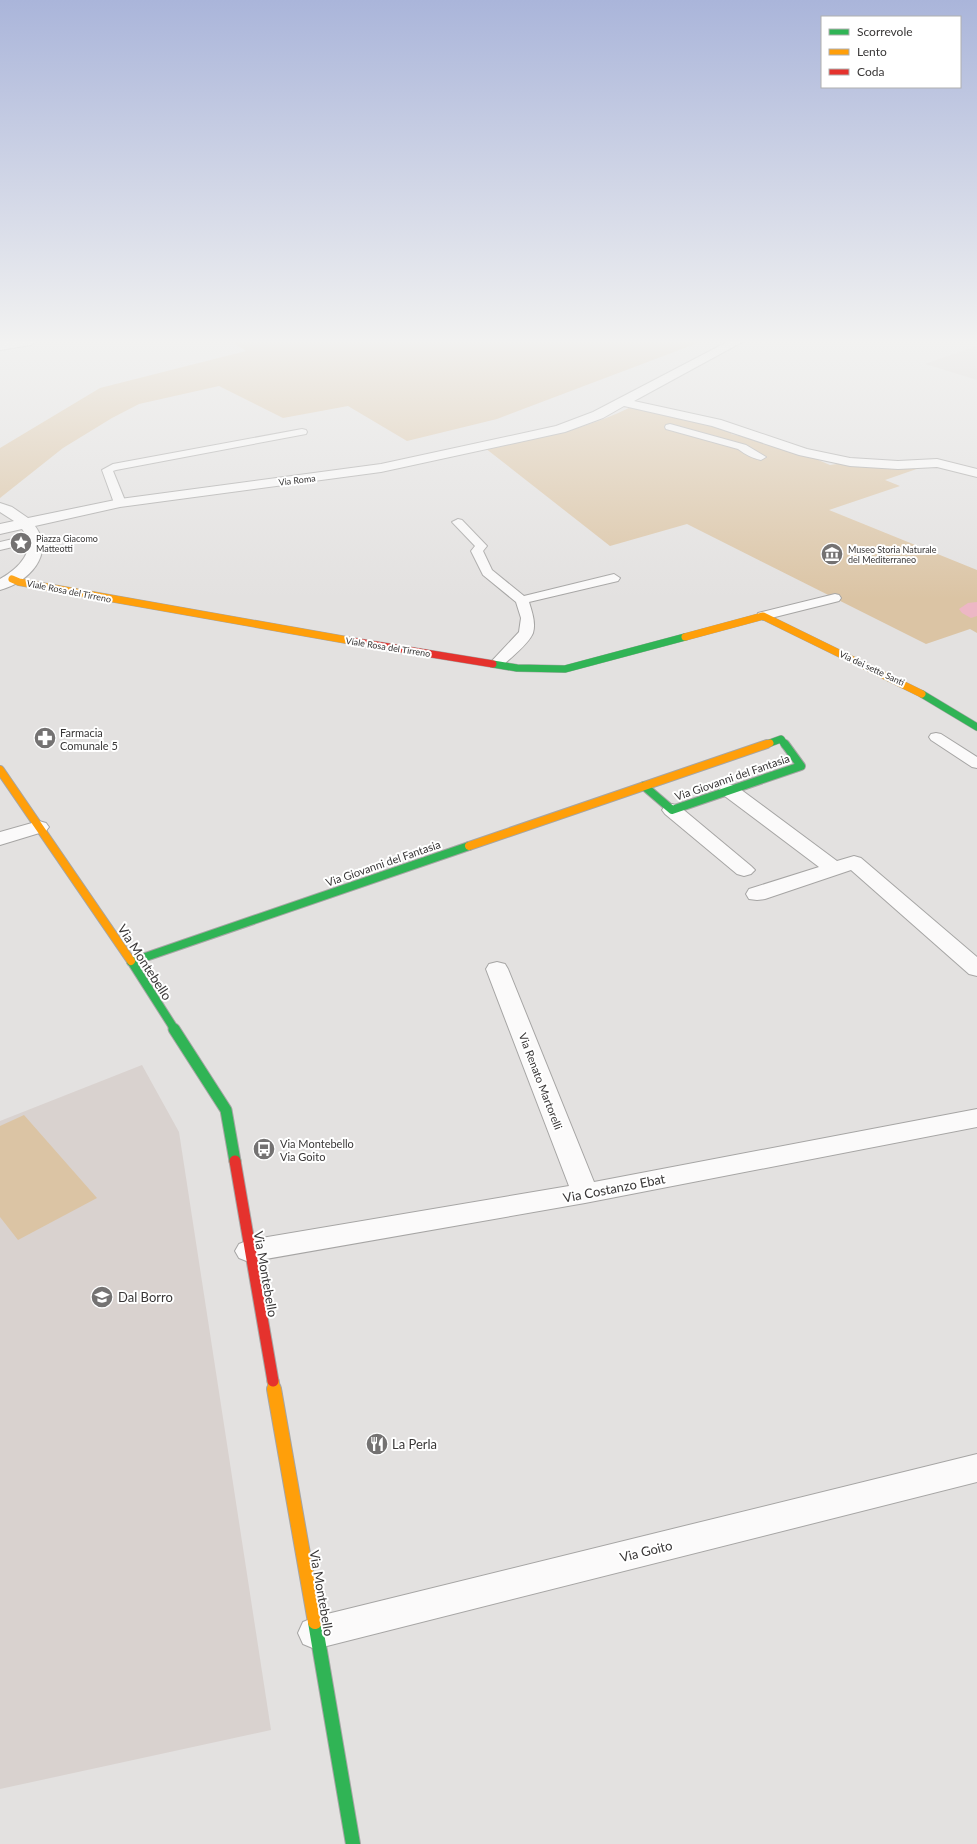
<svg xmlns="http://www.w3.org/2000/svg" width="977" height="1844" viewBox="0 0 977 1844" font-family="Lato,sans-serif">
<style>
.built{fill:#d9d2cf}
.green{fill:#dbc4a4}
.water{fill:#edb7c5}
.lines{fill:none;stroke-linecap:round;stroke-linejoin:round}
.lane-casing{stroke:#a6a5a4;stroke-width:2}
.street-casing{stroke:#a6a5a4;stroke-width:2}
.fast-far3-casing{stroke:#a6a5a4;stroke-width:8}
.fast-far2-casing{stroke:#a6a5a4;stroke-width:10}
.fast-far1-casing{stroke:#a6a5a4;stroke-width:13}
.fast-casing{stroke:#a6a5a4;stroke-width:16}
.slow-far3-casing{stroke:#a6a5a4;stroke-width:8}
.slow-far2-casing{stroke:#a6a5a4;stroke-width:10}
.slow-far1-casing{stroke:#a6a5a4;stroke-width:13}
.slow-casing{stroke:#a6a5a4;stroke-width:16}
.jam-far1-casing{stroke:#a6a5a4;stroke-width:8}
.jam-casing{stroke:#a6a5a4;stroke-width:13}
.lane{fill:#fbfafa;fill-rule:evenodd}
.street{fill:#fbfafa;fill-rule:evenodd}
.fast-far3{stroke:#30b455;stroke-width:7}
.fast-far2{stroke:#30b455;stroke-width:8}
.fast-far1{stroke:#30b455;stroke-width:11}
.fast{stroke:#30b455;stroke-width:14}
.slow-far3{stroke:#ff9f0a;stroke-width:7}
.slow-far2{stroke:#ff9f0a;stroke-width:8}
.slow-far1{stroke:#ff9f0a;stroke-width:11}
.slow{stroke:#ff9f0a;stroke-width:14}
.jam-far1{stroke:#e5322d;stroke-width:7}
.jam{stroke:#e5322d;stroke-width:11}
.labels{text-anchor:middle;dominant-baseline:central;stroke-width:4;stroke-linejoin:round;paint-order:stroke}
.far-street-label{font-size:9px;fill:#383636;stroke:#fff}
.far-poi-label{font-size:9px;fill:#383636;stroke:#fff;text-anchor:start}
.poi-label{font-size:11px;fill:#383636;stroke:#fff;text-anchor:start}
.street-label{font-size:11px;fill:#383636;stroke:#fff}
.near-street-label{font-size:13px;fill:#383636;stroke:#fff}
.near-poi-label{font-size:13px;fill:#383636;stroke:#fff;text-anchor:start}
</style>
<rect width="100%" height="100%" fill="#e3e1e0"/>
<path class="built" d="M977,346V380L925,364Z
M142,1065L179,1132L271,1730L0,1789V1121Z"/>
<path class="green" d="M230,341H703L497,419L407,441L348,406L283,418L219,386L139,404L112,418L63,448L0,498V448L100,388L246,351Z
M631,407L727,430L732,432L731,434L740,436L748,435L818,457L816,459L830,465L845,463L931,464L885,480L900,486L829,510L977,570V633L970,629L926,644L687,524L610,546L485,448C535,438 586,430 631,407Z
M24,1115L97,1198L18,1240L0,1217V1126Z"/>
<path class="water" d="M977,602V616L971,618L962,613L959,609L968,603Z"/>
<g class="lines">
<g class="lane-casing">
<path id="lane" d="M670,424L746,445L766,457L761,460C752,458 746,455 738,449L666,429L665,427L666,425Z
M302,429L306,430L307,432L306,434L116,470L113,471L126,503L120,506L114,503L102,470L113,464Z
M458,519L462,520L487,546L483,551L492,570L524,596L614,574L620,578L618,581L529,602C532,612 536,623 533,633C529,644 509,659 501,667H491L489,664L519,632L521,618L516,602L483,575L471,551L475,546L452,522Z
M34,534L38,535L40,538L38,541L0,550V542Z
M835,594L839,595L841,598L839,601L763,620L757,616L758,613Z
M936,733L941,734L977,757V768L972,767L931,740L929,737L931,734Z"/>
</g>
<g class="street-casing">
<path id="street" d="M8,341H37L31,345L0,350V342Z
M729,341H744L634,401L721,420L807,449L850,458L898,461L937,459L977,469V477L937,467L898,469L850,466L799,455L712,426L624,406L603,418L565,432L381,472L120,507L35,526C56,554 28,583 0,590V579C19,568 38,550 22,529L0,534V524L14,521L0,512V503L12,507L28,518L120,499L381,464L556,426L593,412Z
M729,784L736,786L837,861L854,856L861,858L977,957V976L969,974L851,870L765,899L757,900L749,899L746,894L749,889L819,867L722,794L719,790L722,786Z
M672,804L679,806L751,866L755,870L751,874L744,876L737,874L665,814L662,810L665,806Z
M39,821L46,823L49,827L46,831L0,845V832Z
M497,962L505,964L508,969L594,1182L977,1109V1127L585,1203L249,1262L239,1258L235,1251L239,1244L249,1240L569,1186L486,969L489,964Z
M977,1454V1482L315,1649L303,1644L298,1633L303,1622L315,1617Z"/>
</g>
<g class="fast-far3-casing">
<path id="fast-far3" d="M493,664L517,668L565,669L685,637
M922,694L977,727
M770,743L781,739L785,745"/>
</g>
<g class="fast-far2-casing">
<path id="fast-far2" d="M644,786L672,810L801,766L785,744
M131,961L175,1030
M131,962L469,846"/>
</g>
<g class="fast-far1-casing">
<path id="fast-far1" d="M174,1029L226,1110L235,1161"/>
</g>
<g class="fast-casing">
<path id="fast" d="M315,1622L353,1844"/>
</g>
<g class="slow-far3-casing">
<path id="slow-far3" d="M12,579L19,582L352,641
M685,637L763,616L922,694
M764,745L770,743"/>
</g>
<g class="slow-far2-casing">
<path id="slow-far2" d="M0,770L131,961
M469,846L767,744"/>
</g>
<g class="slow-far1-casing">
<path id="slow-far1" d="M273,1381L275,1390"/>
</g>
<g class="slow-casing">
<path id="slow" d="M274,1389L315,1622"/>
</g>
<g class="jam-far1-casing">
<path id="jam-far1" d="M352,641L493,664"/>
</g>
<g class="jam-casing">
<path id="jam" d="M235,1161L273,1381"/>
</g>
<use href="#lane" class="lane"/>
<use href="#street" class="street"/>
<use href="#fast-far3" class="fast-far3"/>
<use href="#fast-far2" class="fast-far2"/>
<use href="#fast-far1" class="fast-far1"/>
<use href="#fast" class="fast"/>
<use href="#slow-far3" class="slow-far3"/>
<use href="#slow-far2" class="slow-far2"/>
<use href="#slow-far1" class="slow-far1"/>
<use href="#slow" class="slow"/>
<use href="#jam-far1" class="jam-far1"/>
<use href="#jam" class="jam"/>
</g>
<linearGradient id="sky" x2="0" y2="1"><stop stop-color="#aab5da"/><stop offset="0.57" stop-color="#f2f2f1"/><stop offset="1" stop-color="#f2f2f1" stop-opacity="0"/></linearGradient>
<rect width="977" height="599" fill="url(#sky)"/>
<defs>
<g id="sight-disc" transform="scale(1.15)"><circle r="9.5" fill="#747272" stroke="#fff"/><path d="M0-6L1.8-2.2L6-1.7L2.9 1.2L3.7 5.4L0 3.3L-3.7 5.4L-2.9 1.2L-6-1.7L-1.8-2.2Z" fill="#fff"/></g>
<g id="museum-disc" transform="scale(1.15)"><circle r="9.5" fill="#747272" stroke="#fff"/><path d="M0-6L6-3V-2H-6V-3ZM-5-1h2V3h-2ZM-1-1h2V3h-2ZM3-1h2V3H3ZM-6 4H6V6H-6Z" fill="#fff"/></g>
<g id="pharmacy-disc" transform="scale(1.15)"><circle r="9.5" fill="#747272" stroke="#fff"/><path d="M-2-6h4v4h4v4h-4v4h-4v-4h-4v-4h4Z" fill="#fff"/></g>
<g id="bus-disc" transform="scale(1.15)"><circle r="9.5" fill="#747272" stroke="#fff"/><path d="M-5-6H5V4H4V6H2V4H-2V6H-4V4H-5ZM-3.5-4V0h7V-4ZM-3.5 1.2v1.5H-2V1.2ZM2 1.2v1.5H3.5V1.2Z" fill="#fff"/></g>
<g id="school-disc" transform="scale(1.15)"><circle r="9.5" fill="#747272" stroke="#fff"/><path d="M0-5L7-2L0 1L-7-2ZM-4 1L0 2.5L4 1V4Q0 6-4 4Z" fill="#fff"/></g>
<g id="restaurant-disc" transform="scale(1.15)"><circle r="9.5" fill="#747272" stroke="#fff"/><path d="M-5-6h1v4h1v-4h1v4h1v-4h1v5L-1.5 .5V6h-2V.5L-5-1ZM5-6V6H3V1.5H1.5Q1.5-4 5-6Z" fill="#fff"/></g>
</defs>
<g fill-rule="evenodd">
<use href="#sight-disc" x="21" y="543"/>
<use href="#museum-disc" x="832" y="554"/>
<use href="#pharmacy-disc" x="45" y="738"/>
<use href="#bus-disc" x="264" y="1149"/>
<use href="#school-disc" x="102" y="1297"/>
<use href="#restaurant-disc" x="377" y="1444"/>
</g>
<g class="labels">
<g class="far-street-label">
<text transform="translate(297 480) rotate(-7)">Via Roma</text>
<text transform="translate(69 591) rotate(11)">Viale Rosa del Tirreno</text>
<text transform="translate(388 647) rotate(9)">Viale Rosa del Tirreno</text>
<text transform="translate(872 668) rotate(25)">Via dei sette Santi</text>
</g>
<g class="far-poi-label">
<text x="36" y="538">Piazza Giacomo<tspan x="36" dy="10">Matteotti</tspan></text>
<text x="848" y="549">Museo Storia Naturale<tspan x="848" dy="10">del Mediterraneo</tspan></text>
</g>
<g class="poi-label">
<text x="60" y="732">Farmacia<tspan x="60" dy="13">Comunale 5</tspan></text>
<text x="280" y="1143">Via Montebello<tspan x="280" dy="13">Via Goito</tspan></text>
</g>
<g class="street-label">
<text transform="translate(732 777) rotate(-19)">Via Giovanni del Fantasia</text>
<text transform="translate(383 863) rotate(-19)">Via Giovanni del Fantasia</text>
<text transform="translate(541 1081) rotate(69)">Via Renato Martorelli</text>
</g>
<g class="near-street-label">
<text transform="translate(145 962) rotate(57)">Via Montebello</text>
<text transform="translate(614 1188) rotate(-11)">Via Costanzo Ebat</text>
<text transform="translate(266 1274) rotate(80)">Via Montebello</text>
<text transform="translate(646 1551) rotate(-14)">Via Goito</text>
<text transform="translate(322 1593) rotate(80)">Via Montebello</text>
</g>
<g class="near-poi-label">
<text x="118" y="1297">Dal Borro</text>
<text x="392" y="1444">La Perla</text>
</g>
</g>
<rect x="821" y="16" width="140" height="72" fill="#ffffff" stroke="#afafaf"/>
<rect x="829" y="29" width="20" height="6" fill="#30b455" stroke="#afafaf"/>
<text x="857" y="36" font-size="12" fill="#383636">Scorrevole</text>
<rect x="829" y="49" width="20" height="6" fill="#ff9f0a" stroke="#afafaf"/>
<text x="857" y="56" font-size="12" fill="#383636">Lento</text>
<rect x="829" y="69" width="20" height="6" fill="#e5322d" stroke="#afafaf"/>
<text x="857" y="76" font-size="12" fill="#383636">Coda</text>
</svg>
